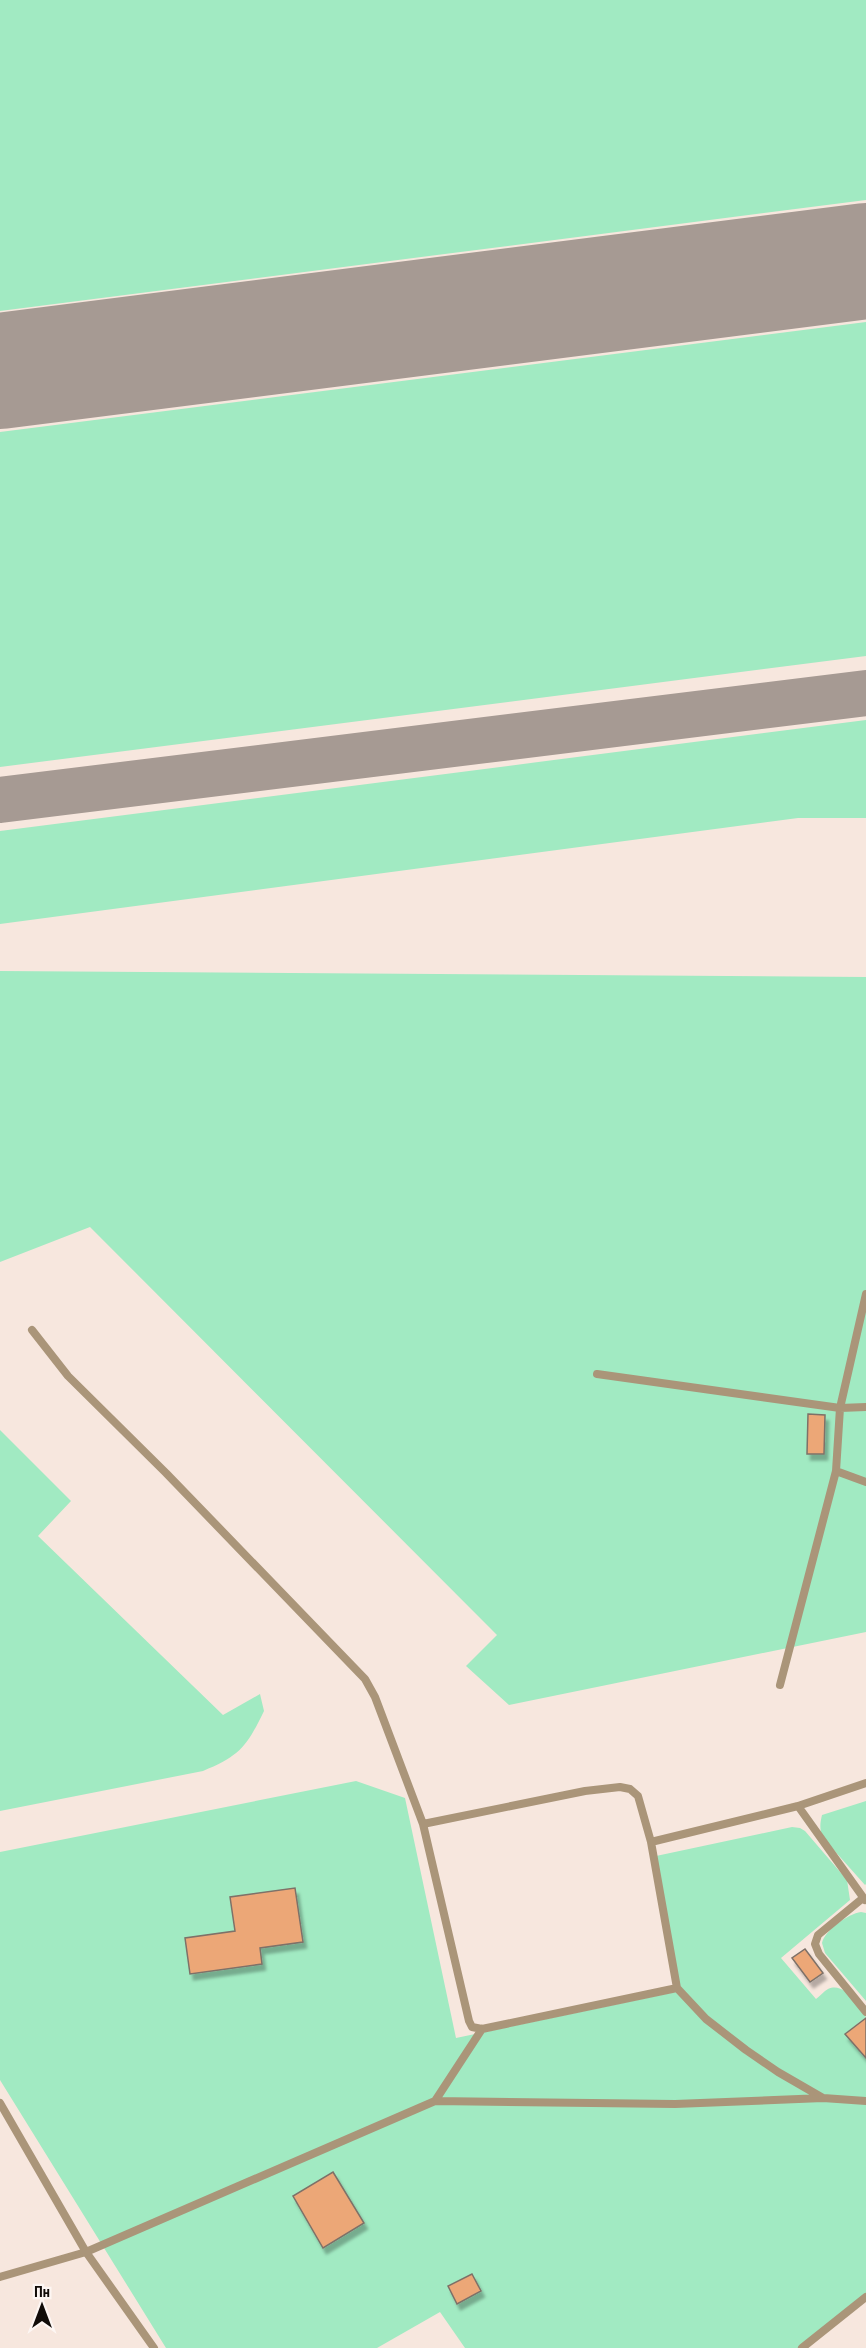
<svg xmlns="http://www.w3.org/2000/svg" width="866" height="2348" viewBox="0 0 866 2348" font-family="'PT Sans Narrow',sans-serif">
<style>
.green{fill:#a1eac2}
.lines{fill:none;stroke-linecap:round;stroke-linejoin:round}
.taxiway{stroke:#a69a93;stroke-width:46}
.runway{stroke:#a69a93;stroke-width:116}
.building{fill:#eca777;stroke:#7e7168;stroke-width:1.5;filter:url(#shadow)}
.lane{stroke:#aa9579;stroke-width:8}
</style>
<defs>
<filter id="shadow"><feDropShadow dx="3.5" dy="6" stdDeviation="1.5" flood-color="#0004"/></filter>
</defs>
<rect width="100%" height="100%" fill="#f7e7de"/>
<path class="green" d="M0,0H866V200L0,311Z
M866,322V656L0,767V432Z
M866,720V818H798L0,924V831Z
M0,971L866,977V1632L509,1705L466,1666L497,1635L90,1227L0,1262Z
M0,1430L71,1501L38,1536L223,1715L260,1694L264,1711C247,1746 240,1756 203,1771L0,1811Z
M356,1781L405,1798L456,2038L680,1991L656,1856L792,1827L800,1828L805,1831L847,1880L850,1900L781,1958L816,1999C820,1996 824,1991 828,1989C845,1981 858,2006 866,2017L846,2033L866,2057V2299L802,2348H465L440,2312L377,2348H166L0,2080V1852Z
M866,1801V1884L865,1885L824,1839C819,1830 820,1824 822,1815Z
M861,1912L866,1913V2001L825,1953L822,1943C825,1930 848,1914 861,1912Z"/>
<g class="lines">
<path class="taxiway" d="M0,800L866,693"/>
<path class="runway" d="M0,371L866,261"/>
</g>
<path class="building" d="M808,1414L825,1415L824,1454H807Z
M295,1888L303,1942L260,1948L262,1964L190,1974L185,1938L235,1931L230,1897Z
M805,1949L823,1973L810,1982L792,1958Z
M866,2018V2058L845,2034Z
M333,2172L364,2223L323,2248L293,2196Z
M472,2274L481,2291L457,2304L448,2286Z"/>
<g class="lines">
<path class="lane" d="M32,1330L68,1376L166,1473L365,1679L375,1697L423,1824
M597,1374L840,1408L866,1294
M836,1471L866,1482
M780,1685L836,1471L840,1408L866,1407
M620,1787L630,1789L638,1796L651,1842L677,1988L482,2029L472,2027L469,2021L423,1824L585,1791Z
M798,1806L865,1900
M651,1842L798,1806L866,1783
M863,1898L818,1935L815,1944L819,1954L866,2012
M677,1988L706,2019L746,2050L778,2072L823,2098L866,2101
M435,2101L482,2029
M0,2103L86,2252L154,2348
M0,2277L86,2252L435,2101L675,2104L823,2098
M802,2348L866,2297"/>
</g>
<g transform="translate(42 2306)" stroke="#fdf6f3" stroke-width="4.5" paint-order="stroke">
<path d="M0-4.5L10 22L0 15L-10 22Z" fill="#110c09"/>
<text y="-9" font-size="16" font-weight="bold" text-anchor="middle" fill="#110c09">Пн</text>
</g>
</svg>
